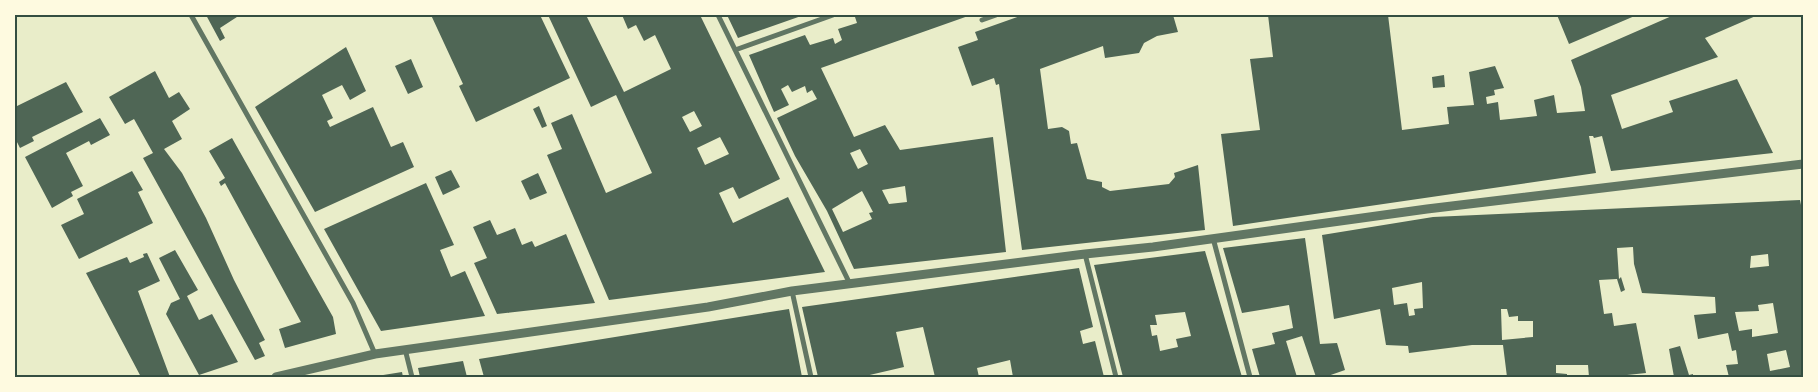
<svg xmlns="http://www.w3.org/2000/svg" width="1818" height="392" viewBox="0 0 1818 392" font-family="'Roboto Condensed',sans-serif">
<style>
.building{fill:#4f6655;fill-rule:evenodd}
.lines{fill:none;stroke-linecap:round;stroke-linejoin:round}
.minor{stroke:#617663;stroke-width:5}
.tertiary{stroke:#617663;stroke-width:9}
.neatline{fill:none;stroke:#344e41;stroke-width:2}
</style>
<rect width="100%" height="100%" fill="#e9edc9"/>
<path class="building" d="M206,15H240L220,28L225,38L220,41Z
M431,15H540L570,78L476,122L459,86L463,84Z
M548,15H586L624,92L671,69L655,35L644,41L636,25L628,29L622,15H700L780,179L739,199L733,187L719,193L733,223L788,197L825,272L609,300L547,155L562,149L551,123L572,114L606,193L652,173L616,95L591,107ZM694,111L702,126L690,132L682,117ZM720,137L729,154L705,165L697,148Z
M727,15H804L738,38Z
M860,15H971L821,68L854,137L885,125L900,150L993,137L1006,252L854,269L827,211L795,156L777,118L817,99L812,90L807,93L805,86L792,92L788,85L781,89L789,105L774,112L749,55L805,35L810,45L833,38L835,44L842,40L838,29L857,23L855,17ZM860,149L868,164L858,169L850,153ZM905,186L907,202L889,204L882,190ZM862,191L873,212L869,213L872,219L843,232L832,209Z
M1023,15H1173L1178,32L1157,36L1144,43L1139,53L1105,58L1103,46L1040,69L1048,129L1062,127L1069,131L1071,144L1077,143L1087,179L1102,182V187L1110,191L1169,184L1175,177L1174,173L1198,165L1205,230L1022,250L999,84L996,85L994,78L972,86L958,47L978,40L975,32Z
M1268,15H1388L1402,130L1449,124L1447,107L1474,105L1469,72L1495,66L1504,88L1494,90L1495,95L1486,97L1487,104L1498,102L1500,120L1537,116L1534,100L1554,95L1557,113L1585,111L1581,87L1571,60L1674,15H1758L1705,38L1718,57L1611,95L1622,129L1673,112L1669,101L1737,79L1773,153L1611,171L1602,136L1594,138L1593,136H1589L1596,173L1233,226L1221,134L1260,130L1250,59L1273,57Z
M1557,15H1637L1569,44Z
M346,47L366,91L350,100L342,85L322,95L333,118L327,121L330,127L373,107L391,147L403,142L414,167L315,212L255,107Z
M411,59L423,87L408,94L395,66Z
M155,71L169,98L179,92L190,109L172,121L182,139L164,149L182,173L206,218L234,280L265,340L259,343L265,356L255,360L143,158L153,153L134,119L125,124L109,97Z
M1444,75L1445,87L1433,88L1432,77Z
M66,82L83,112L32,137L34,141L20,148L15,138V107Z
M539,106L547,126L542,128L533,109Z
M100,118L110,135L91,145L89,141L66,153L83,186L71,192L73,196L52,208L25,157Z
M232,138L333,317L336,334L285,348L279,329L301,322L225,183L221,186L219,182L225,178L209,151Z
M451,170L460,187L443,195L435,177Z
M132,171L143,190L138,192L153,223L79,259L61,225L84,214L77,199Z
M538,173L547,193L530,200L521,181Z
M426,183L454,245L440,250L451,277L465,271L485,316L381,331L324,229Z
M1800,200L1803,215V377H1729L1726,365L1738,364L1736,350L1732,351L1728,333L1698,339L1694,315L1716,313L1715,297L1642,293L1634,264L1633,247L1617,248L1619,279L1621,277L1625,290L1621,292L1617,279L1599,280L1604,314L1612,313L1614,326L1636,323L1646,373L1627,375V377H1589L1588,365H1556V373L1567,374V377H1507L1503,345H1472L1409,353L1408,346L1386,345L1380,309L1334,319L1322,235L1433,217ZM1768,254L1769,266L1750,268L1751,256ZM1422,282L1423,308L1414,309L1415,315L1409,316L1407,303L1394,305L1392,288ZM1773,303L1778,333L1752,337V329L1739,331L1735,312L1759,311L1758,305ZM1501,309H1507L1509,317L1518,316V321H1533V337L1502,340ZM1786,350L1790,367L1770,371L1767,354Z
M490,220L497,235L515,228L522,245L532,241L535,247L566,234L595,303L497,314L474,263L487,258L473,227Z
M1305,238L1320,344L1337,343L1345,370L1325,377H1316L1302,336L1286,341L1297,377H1260L1252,349L1275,344L1272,333L1293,328L1289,305L1242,313L1223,248Z
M175,250L198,290L187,296L199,320L212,314L238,362L199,375L166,314L171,303L180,299L159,258Z
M1205,251L1242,377H1123L1094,265ZM1185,312L1191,336L1176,339L1178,347L1160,351L1157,335L1152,336L1150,325H1157L1155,315Z
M147,253L160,281L138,291L170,377H141L86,273L127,257L130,263L144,257L143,254Z
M1079,268L1093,327L1080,331L1083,344L1095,341L1104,377H1013L1010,360L977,368L979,377H935L923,327L896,332L904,367L861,377H818L802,307Z
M789,309L802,377H484L479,359Z
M1680,346L1689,375L1693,374V377H1674L1669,349Z
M463,361L467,377H420L418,368Z
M402,372L403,377H377V376Z"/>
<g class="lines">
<path class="minor" d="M191,15L353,303L375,354
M718,15L850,284
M982,20L996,15
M735,50L833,15
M1213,238L1250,377
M1085,254L1116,377
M792,291L811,377
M405,349L412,377"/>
<path class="tertiary" d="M276,377L375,354L708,307L792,291L1085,254L1153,247L1427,209L1803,164"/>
</g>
<rect width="1818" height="392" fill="none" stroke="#fefae0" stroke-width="32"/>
<rect x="16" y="16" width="1786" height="360" class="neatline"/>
</svg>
